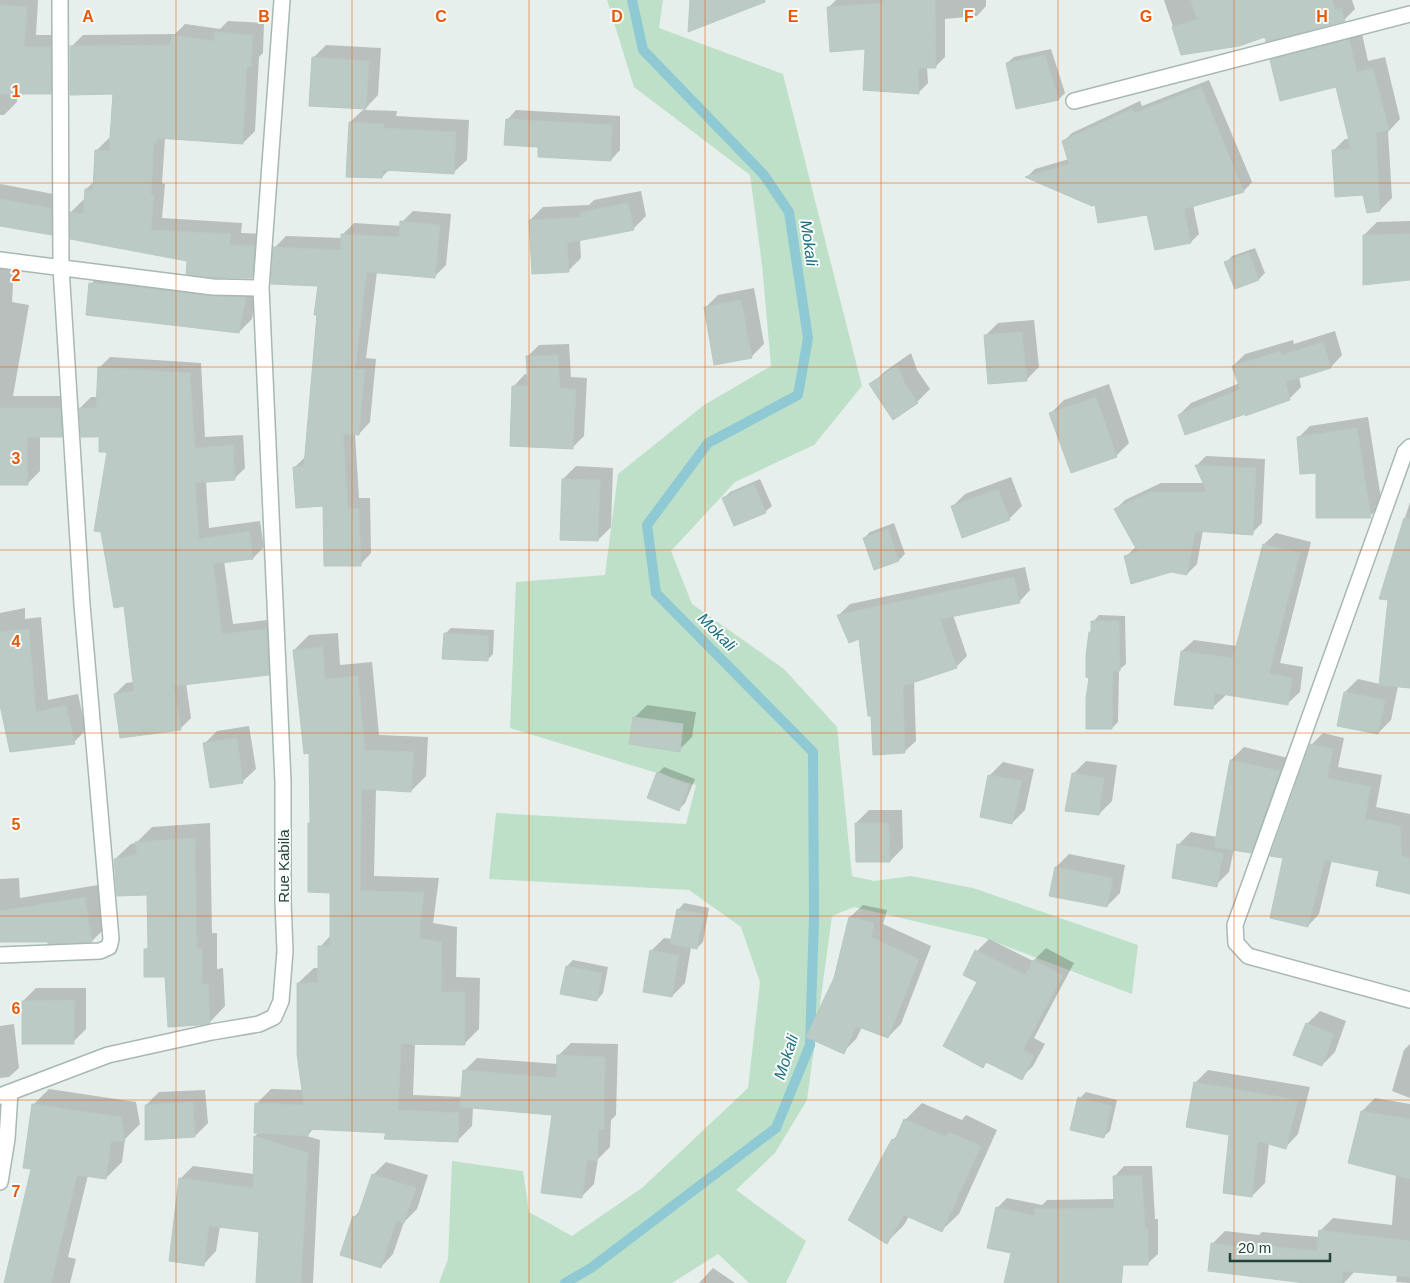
<svg xmlns="http://www.w3.org/2000/svg" width="1410" height="1283" viewBox="0 0 1410 1283" font-family="Helvetica,sans-serif">
<style>
.green{fill:#bfe0c8}
.shadow{fill:#0003}
.lines{fill:none;stroke-linecap:round;stroke-linejoin:round}
.stream{stroke:#8ec9d4;stroke-width:10}
.building{fill:#bbcac4;stroke:#b8c9c2}
.minor-casing{stroke:#a8b8b2;stroke-width:18}
.minor{stroke:#fff;stroke-width:15}
.grid{fill:none;stroke:#e8590c;stroke-width:1;stroke-opacity:0.55}
.labels{text-anchor:middle;dominant-baseline:central;stroke-width:4;stroke-linejoin:round;paint-order:stroke}
.street-label{font-size:15px;fill:#24423a;stroke:#f7fbf9}
.water-label{font-size:16px;font-style:italic;fill:#1c6f80;stroke:#f7fbf9}
.grid-label{font-size:16px;text-anchor:middle;font-weight:bold;fill:#e8590c;stroke:#f7fbf9;stroke-width:4;stroke-linejoin:round;paint-order:stroke}
</style>
<rect width="100%" height="100%" fill="#e6efeb"/>
<path class="green" d="M607,0H663L659,28L783,74L862,386L814,445L735,482L671,551L692,604L784,669L837,727L852,876L874,881L911,876L973,888L1138,945L1132,994L982,937L854,907L832,916L807,1100L775,1153L736,1190L806,1241L786,1283H749L718,1254L672,1283H439L448,1259L452,1161L523,1171L529,1212L572,1236L642,1188L748,1088L760,982L741,927L689,890L489,879L496,813L686,824L696,785L510,728L516,582L605,575L618,474L704,405L771,366L762,265L750,175L634,87Z"/>
<path class="shadow" d="M0,0H38L36,35H63V80L50,93H17V102L4,115H0Z
M836,0H986V6L977,16L945,19V57L935,67H927L928,83L919,92L866,48L828,8Z
M1164,0H1352L1355,9L1344,20L1182,53Z
M228,21L264,23L263,53L259,57L255,131L243,143L165,138L162,183L165,184L162,218L242,223L241,233L266,234L264,265L252,277L189,260L71,212L83,200L85,201L86,189L95,181L97,150L109,138L111,139L114,93L71,47L83,35L175,34L185,24L220,29Z
M1361,29L1368,61L1385,57L1400,119L1388,132L1392,198L1380,210L1364,194L1334,150L1345,139H1350L1337,86L1272,60L1284,48Z
M326,45L381,48L378,95L364,110L397,111L396,116L469,120L467,160L454,172L390,169L382,177L350,122L365,108L313,58Z
M1051,49L1065,93L1059,99L1007,63L1014,57Z
M1209,80L1252,182L1244,191L1193,205L1199,234L1191,242L1148,214L1096,203L1027,177L1035,169L1069,159L1064,141L1072,133L1140,101L1142,106Z
M516,110L620,116V150L611,160L540,146L507,120Z
M0,184L64,196V221L51,234L0,224Z
M641,191L646,216L633,229L580,239L581,258L568,271L530,220L543,207L589,205L594,200Z
M413,211L451,214L446,265L434,277L377,272L366,358L376,359L370,422L359,434H355L359,498H370L371,553L360,565L324,505L294,468L306,456L319,285L275,247L286,236L342,238L343,234L354,223L401,226L402,222Z
M1410,221V279L1364,235L1377,222Z
M1255,248L1265,273L1259,279L1235,288L1226,263L1232,256Z
M0,265L14,266L12,302L29,305L13,396H72L74,424L62,436H40V471L28,483L0,484Z
M103,271L258,285L252,319L239,332L91,284Z
M754,288L764,344L751,357L705,308L718,295Z
M1034,320L1039,367L1026,380L985,336L998,323Z
M1335,331L1342,355L1331,367L1299,377L1301,387L1289,399L1245,413L1179,415L1191,403L1240,383L1233,366L1245,354L1293,340L1294,344Z
M569,344L571,377L587,378L584,436L572,448L514,386L525,374L528,375L527,357L539,345Z
M911,353L917,370L930,389L917,402L871,385L884,372Z
M110,357L201,363L205,437L243,435L245,468L234,479L206,481L209,528L260,521L264,547L253,558L224,561L233,624L277,619L279,663L268,674L186,683L191,718L180,729L115,694L126,683L134,682L109,451L80,408L91,397H98L99,368Z
M1109,384L1129,443L1116,456L1051,413L1064,400Z
M1368,417L1382,505L1370,516L1317,472L1299,437L1310,426Z
M1206,456L1265,459L1262,523L1252,533L1203,530L1197,564L1187,574L1125,557L1137,546L1116,509L1125,500L1161,483H1204L1197,465Z
M576,466L613,468L611,527L598,540L563,479Z
M1011,477L1022,506L1009,519L952,507L965,494Z
M760,479L772,506L765,512L724,498L730,492Z
M1410,502V687L1398,686L1391,720L1378,733L1345,692L1358,679L1380,684L1390,599L1380,598Z
M894,523L905,554L899,560L864,538L870,532Z
M1276,533L1311,542L1280,663L1303,667L1300,692L1288,703L1225,693V696L1213,707L1182,651L1194,640L1237,646L1264,544Z
M1025,567L1030,590L1019,602L953,615L967,656L956,667L914,681L916,741L904,752L873,714L860,637L839,615L850,604Z
M25,608V619L41,617L48,700L78,694L86,730L74,742L0,699V613Z
M1099,615L1125,616L1126,664L1119,670L1118,722L1112,728L1090,632L1093,630V622Z
M451,628L494,630L493,654L487,660L445,634Z
M338,633L340,665L372,662L379,735L428,737L426,776L411,791L376,789L374,876L439,878L433,923L457,927L456,977L480,978L479,1029L464,1044L415,1043L413,1095L462,1097L464,1071L477,1058L558,1064V1056L571,1043L618,1044L616,1115L611,1120L610,1147L598,1159L594,1184L581,1197L553,1114L473,1107L472,1126L457,1141L388,1132L314,1128L307,1136L320,1140L313,1283H257L260,1231L220,1226L216,1251L204,1264L180,1179L193,1166L254,1174L255,1136L259,1132L256,1104L271,1089L303,1090L298,983L314,968H319L320,947L331,935L332,891L310,823L311,822L310,751L294,650L309,635Z
M647,705L696,712L692,737L679,750L634,718Z
M249,726L256,769L243,781L204,744L217,731Z
M1323,733L1344,738L1338,767L1382,775L1376,807L1410,814V892L1381,870L1332,860L1319,914L1308,926L1311,745Z
M1244,747L1292,759L1264,838L1251,851L1234,849L1229,872L1216,885L1178,845L1191,832L1217,837L1231,760Z
M1086,761L1117,765L1112,801L1099,814L1073,774Z
M1003,762L1034,769L1025,810L1012,823L990,775Z
M664,767L695,779L685,803L679,809L658,773Z
M869,810H902L903,848L890,861L856,823Z
M210,823L212,933H217V969L223,968L225,1006L210,1022L166,975L145,950L149,946V894L115,859L131,844L136,843L152,827Z
M1069,854L1125,865L1120,893L1107,906L1056,867Z
M19,878L20,898L98,885L105,928L92,941H0V879Z
M684,903L709,908L703,942L697,948L691,947L685,983L672,996L651,951L664,938L672,939L678,910Z
M863,905L887,910L883,924L931,946L901,1024L888,1037L862,1027L856,1039L843,1052L835,978L850,917Z
M989,939L1033,961L1046,948L1074,963L1034,1038L1045,1044L1033,1066L1021,1078L987,1062L983,1066L977,951Z
M573,960L608,967L603,993L597,1000L567,966Z
M36,988H86V1029L73,1042L23,1001Z
M1320,1011L1346,1021L1335,1052L1322,1065L1307,1024Z
M14,1024L19,1068L9,1077L0,1078V1026Z
M1410,1044V1098L1392,1091L1404,1050Z
M1208,1070L1310,1087L1298,1134L1286,1147L1269,1143L1265,1183L1252,1196L1231,1134L1195,1083Z
M49,1089L136,1102L140,1124L125,1139L122,1162L106,1178L88,1175L68,1257L76,1259L70,1283H5L33,1168V1105Z
M205,1090L208,1123L195,1136L146,1105L159,1092Z
M1086,1092L1117,1100L1110,1131L1103,1137L1080,1098Z
M1375,1098L1410,1104V1283L1396,1282L1397,1276L1355,1271L1344,1283H1322L1212,1244L1225,1231L1259,1235L1262,1232L1319,1237L1320,1231L1333,1218L1392,1225L1396,1174L1362,1111Z
M922,1103L962,1120L966,1115L997,1130L959,1214L942,1230L909,1216L904,1225L887,1242L893,1140L899,1133L905,1120Z
M386,1162L428,1175L417,1209L404,1222L393,1254L381,1267L354,1217L362,1209L373,1175Z
M1124,1166H1152L1155,1219H1158V1254L1147,1264H1123L1122,1283H1005L1012,1252L997,1208L1007,1198L1042,1205L1047,1200L1115,1199L1114,1177Z
M713,1268L735,1283H699Z"/>
<g class="lines">
<path class="stream" d="M565,1283L591,1268L776,1128L810,1045L814,917L813,752L656,593L647,525L708,443L798,395L808,338L789,212L764,175L643,50L632,0"/>
</g>
<path class="building" d="M690,0H765V2L688,32Z
M883,0H935L936,68H918L919,94L863,90L865,49L830,52L827,7L883,3Z
M1191,0H1332L1335,10L1341,8L1345,21L1266,42L1265,37L1239,46L1181,55L1172,27L1197,19Z
M0,5L27,7L24,47H51V94H0Z
M215,32L253,35L251,67L247,66L243,144L157,138L156,143H154L151,195H154L151,230L231,234L230,245L255,246L252,278H214L186,274L187,261L70,239V212L83,214L85,189L93,190L95,150L109,151L113,94L70,95V46L170,45L172,35L214,41Z
M1349,39L1357,72L1373,68L1389,130L1376,133L1380,211L1367,213L1363,195L1335,197L1332,150L1351,149L1336,87L1280,101L1270,60Z
M1045,55L1059,100L1016,109L1006,63Z
M312,57L369,61L366,109L309,106Z
M1201,87L1244,192L1184,209L1191,243L1155,250L1147,215L1098,223L1095,205L1092,206L1025,177L1069,164L1062,141L1132,109L1134,113Z
M506,119L612,125L611,161L538,157V147L504,145Z
M349,122L384,124V128L456,132L454,174L383,170L382,178L346,177Z
M0,199L51,208L52,235L0,226Z
M628,203L634,230L567,243L569,272L532,274L529,220L581,217L580,212Z
M400,221L440,225L435,278L367,272L355,369L365,370L359,435L343,434L348,509H359L361,566H324L323,506L296,508L293,467L304,466L317,315H314L318,286L271,284L273,247L341,250V234L399,237Z
M1410,234V280L1363,285V235Z
M1249,253L1259,280L1235,289L1224,262Z
M89,283L128,286L212,296L246,297L239,333L86,315Z
M741,300L752,358L714,365L704,307Z
M1022,332L1027,381L988,384L984,335Z
M1323,342L1331,368L1286,382L1290,400L1245,416V414L1185,435L1178,415L1240,389L1232,366L1281,351L1282,355Z
M558,355L560,388L576,389L573,449L510,446L512,386H528L526,356Z
M898,365L905,384L918,403L893,420L869,384Z
M98,367L190,373L195,448L233,445L235,480L195,483L199,539L249,531L253,559L213,564L222,634L266,629L269,675L174,686L181,730L120,738L114,694L134,691L124,606L114,608L101,532L94,531L107,452H99V437H81L79,408H96Z
M1096,397L1117,457L1071,473L1049,413Z
M0,408H60L62,437H27L28,485H0Z
M1357,428L1371,518H1316V473L1300,474L1297,437Z
M1195,465L1256,468L1253,535L1195,531L1187,575L1171,572L1131,584L1124,556L1138,552L1114,509L1150,492H1207Z
M562,479L600,480L598,541L560,540Z
M754,484L766,513L734,526L722,498Z
M998,489L1010,520L962,538L951,506Z
M1404,518L1410,519V688L1379,685L1388,600L1379,599Z
M888,529L899,561L874,570L863,538Z
M1263,544L1300,553L1269,674L1292,678L1288,705L1215,693L1213,709L1174,705L1181,651L1233,658Z
M1014,577L1020,603L940,619L957,668L903,686L905,753L873,755L871,716H868L859,639L849,643L837,615Z
M1091,621H1119L1120,671H1113L1112,729H1086V698L1089,678L1086,677V655L1089,632H1091Z
M29,629L36,712L66,705L75,744L10,752L0,705V632Z
M444,633L489,636L488,661L442,659Z
M323,647L325,679L358,676L365,750L414,752L411,792L362,789L360,891L424,892L419,938L442,942L441,992H465V1045L401,1044L398,1110L459,1113L458,1142L384,1139L386,1133L309,1129L308,1136L254,1133L255,1103L304,1105L297,1054V983H318V946H330V893L308,892V823H310L309,753L304,754L293,650Z
M1344,692L1385,700L1378,734L1337,726Z
M633,717L683,724L680,752L629,744Z
M237,738L243,783L210,788L203,743Z
M1310,744L1333,749L1327,778L1371,787L1365,819L1400,826L1402,856L1410,858V894L1376,886L1379,871L1325,860L1308,927L1270,918L1283,858L1270,856Z
M1230,760L1280,771L1251,853L1214,847Z
M657,772L689,785L679,811L647,798Z
M1072,773L1104,778L1099,815L1065,811Z
M988,775L1022,781L1012,824L980,817Z
M855,823H889L890,862H856Z
M195,838L197,949H202V984H208L210,1023L198,1025L168,1027L165,977H144V949H148L147,895L117,896L114,859L137,855L135,842Z
M1177,844L1223,853L1217,887L1172,878Z
M1055,867L1113,878L1107,907L1049,896Z
M85,897L92,942L48,944V942H0V911Z
M677,909L704,914L697,949L670,944Z
M849,917L874,923L871,937L919,959L888,1038L856,1026L844,1054L806,1037L834,978Z
M650,950L679,955L672,997L643,992Z
M975,950L1025,975L1033,960L1063,975L1023,1050L1034,1056L1022,1080L986,1062L983,1068L943,1046L977,982L963,975Z
M566,966L602,973L597,1001L560,994Z
M74,1000V1044H22V1001Z
M1306,1023L1334,1034L1322,1066L1293,1055Z
M557,1055L605,1057L604,1129H599L597,1161L587,1160L582,1198L541,1193L552,1115L460,1107L463,1070L556,1078Z
M1194,1082L1298,1100L1286,1149L1258,1141L1252,1197L1223,1193L1229,1135L1186,1127Z
M1078,1097L1112,1106L1104,1138L1070,1130Z
M193,1102L195,1137L145,1140V1105Z
M32,1104L121,1117L125,1141L111,1142L106,1179L77,1175L51,1283H4L31,1169L23,1168Z
M1361,1111L1410,1119V1179L1348,1163Z
M904,1119L946,1137L949,1132L981,1146L942,1232L904,1215L887,1244L848,1220L892,1139L895,1140Z
M254,1136L308,1153L301,1283H256L259,1232L209,1226L204,1266L169,1261L179,1178L253,1188Z
M372,1174L416,1188L404,1223L396,1221L381,1268L340,1255L353,1216L357,1218Z
M1142,1175L1145,1229H1148V1265H1123L1121,1283H1004L1011,1253L987,1248L996,1207L1035,1216V1209L1114,1208L1113,1176Z
M1319,1230L1410,1241V1277L1343,1271L1342,1283H1305L1208,1271L1211,1243L1247,1248L1248,1244L1317,1251Z"/>
<g class="lines">
<g class="minor-casing">
<path id="minor" d="M1074,101L1410,14
M0,260L213,287L261,288
M1410,447L1405,452L1235,925L1236,943L1248,956L1410,1000
M0,955L100,951L109,947L111,939L82,605L61,268L60,0
M0,1096L108,1055L212,1032L259,1024L274,1017L281,1001L285,951L283,901V782L261,288L282,0
M0,1182L7,1139L10,1092"/>
</g>
<use href="#minor" class="minor"/>
</g>
<path class="grid" d="M176,0V1283M352,0V1283M529,0V1283M705,0V1283M881,0V1283M1058,0V1283M1234,0V1283M0,183H1410M0,367H1410M0,550H1410M0,733H1410M0,916H1410M0,1100H1410"/>
<g class="labels">
<g class="street-label">
<text transform="translate(283 866) rotate(-90)">Rue Kabila</text>
</g>
<g class="water-label">
<text transform="translate(809 243) rotate(82)">Mokali</text>
<text transform="translate(717 632) rotate(45)">Mokali</text>
<text transform="translate(786 1057) rotate(-72)">Mokali</text>
</g>
</g>
<g class="grid-label">
<text x="88" y="22">A</text>
<text x="264" y="22">B</text>
<text x="441" y="22">C</text>
<text x="617" y="22">D</text>
<text x="793" y="22">E</text>
<text x="969" y="22">F</text>
<text x="1146" y="22">G</text>
<text x="1322" y="22">H</text>
<text x="16" y="97">1</text>
<text x="16" y="281">2</text>
<text x="16" y="464">3</text>
<text x="16" y="647">4</text>
<text x="16" y="830">5</text>
<text x="16" y="1014">6</text>
<text x="16" y="1197">7</text>
</g>
<path d="M1230 1253v8h100v-8" fill="none" stroke="#24423a" stroke-width="2.5"/>
<text x="1238" y="1253" font-size="15" fill="#24423a" stroke="#f7fbf9" stroke-width="4" paint-order="stroke">20 m</text>
</svg>
